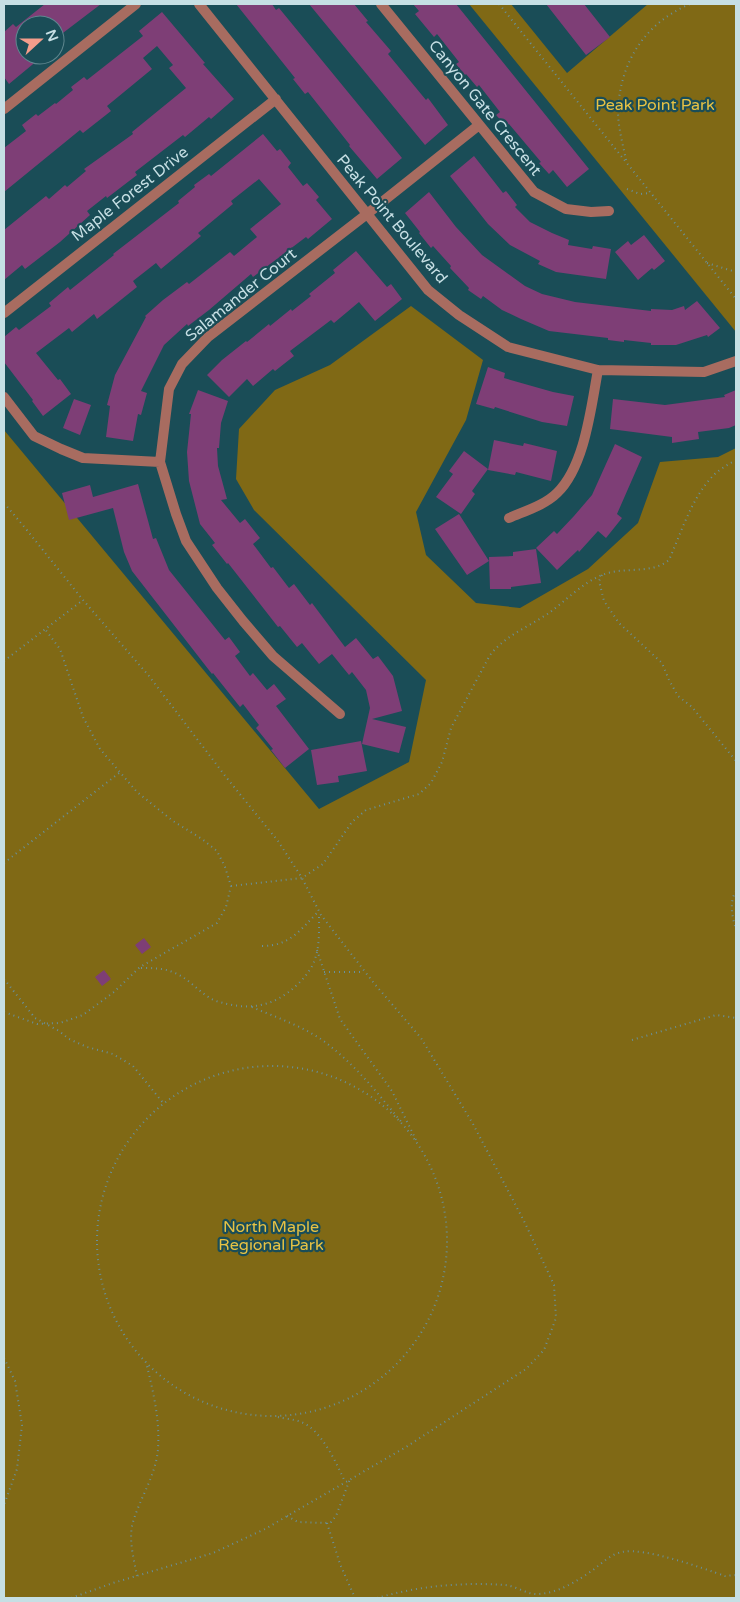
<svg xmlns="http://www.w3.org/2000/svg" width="740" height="1602" viewBox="0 0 740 1602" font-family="'Varela Round',sans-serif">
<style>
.green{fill:#806915}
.building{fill:#7e3e76}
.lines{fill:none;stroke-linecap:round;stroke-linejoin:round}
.path{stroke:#699098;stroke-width:2;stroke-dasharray:1 4;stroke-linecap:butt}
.minor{stroke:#a86c60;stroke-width:10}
.labels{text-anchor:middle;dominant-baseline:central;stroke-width:4.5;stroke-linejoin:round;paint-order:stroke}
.park-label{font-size:16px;fill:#e7c244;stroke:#1a4d57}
.street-label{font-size:16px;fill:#c6dfe4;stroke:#1a4d57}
</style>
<rect width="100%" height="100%" fill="#1a4d57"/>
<path class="green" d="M469,4H511L567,73L648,4H736V332Z
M411,306L483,360L466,420L416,512L426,555L476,603L520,608L588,569L638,523L660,462L718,457L736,448V1598H4V430L319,809L409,762L426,680L254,510L236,479L239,429L275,390L330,365Z"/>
<path class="building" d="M45,4H101L55,39V25H25V55H44L9,84L4,77V32L13,24L16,27Z
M236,4H272L276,10L279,8L402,158L377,179L349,146L350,145L308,92L305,94L293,79L295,78Z
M309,4H354L368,21L366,22L391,51L388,54L426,100L428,98L448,125L425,145Z
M413,4H456L589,169L567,187L553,170L549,174L539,163L541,162L509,124L506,126L496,115L500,112L479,85L477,87L466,74L465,75L456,64L459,62L437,34L434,37L415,14L419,11Z
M546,4H584L610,37L586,55Z
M162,12L205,63L203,64L234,99L211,119L209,117L185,137L183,135L135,172L137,175L107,198L106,196L87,211L90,215L60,242L25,269L22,265L4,280V230L46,196L49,199L65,185L67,187L86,171L84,169L133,134L132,132L186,88L169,68L173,65L157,46L143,58L152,69L107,106L111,111L83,133L80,130L4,192V148L26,131L22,125L36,114L38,116L55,103L56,104L73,90L71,87L84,77L87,80L143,36L139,31Z
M263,134L277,151L280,149L291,163L288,167L303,186L307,183L319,197L316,200L332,219L308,239L306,237L253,277L251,274L209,310L188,326L187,324L164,345L141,391L147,393L141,415L138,414L133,441L106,437L110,406L107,405L115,375L146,317L145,316L163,300L187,282L189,284L230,252L234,256L257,237L250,229L281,204L259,179L231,201L233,204L198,233L201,236L161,269L156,263L133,281L137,287L97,319L94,314L72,332L69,328L36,353L58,380L60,379L71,394L43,416L32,401L33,400L4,362V337L16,327L19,330L51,306L49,303L68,287L70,290L114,255L113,254L179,203L178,201L195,187L194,185L209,174L211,176Z
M474,156L503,193L506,191L517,205L515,207L530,222L552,233L569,240L568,245L592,249L593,246L611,249L606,279L556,272L538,264L540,261L510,245L488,224L450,176Z
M429,192L456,227L482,255L525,286L542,294L575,302L651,311V309L672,310L684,306L685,310L697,301L720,328L708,337L707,335L676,345H651V343L624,340V342L608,340V338L549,331L521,319L502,310L483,296L481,299L468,290L469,288L450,268L451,266L433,246L431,248L419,233L420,232L405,213Z
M644,235L665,261L654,270L652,268L638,280L615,252L628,241L631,245Z
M356,251L387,287L391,284L402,299L375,321L359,302L334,323L331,320L290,351L294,356L275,371L273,369L253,386L247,379L229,397L207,375L222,360L246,341L247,342L269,324L270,326L291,309L292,311L311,296L309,294L335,273L333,270Z
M488,367L505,373L504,378L553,392L574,396L567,426L542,422L495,407L494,409L476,404Z
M198,390L228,401L221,423L219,448H217L218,466L227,499L221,500L240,523L245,519L260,538L253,544L271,568L273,567L289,588L294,584L310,605L312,603L345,647L356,638L373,659L378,656L393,676L402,711L372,719L406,727L399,753L362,744L370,708L366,690L352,672L349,675L332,654L319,664L302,643L297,647L280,626L278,627L228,563L227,564L212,545L215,543L200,524L189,481L187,452L191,414H189Z
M736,390V425L729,428L698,432L699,439L672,443V437L610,429L613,399L665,405L725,397L724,395Z
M74,399L91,405L80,435L63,428Z
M494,440L523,446L524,443L557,451L551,481L516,472L515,475L488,470Z
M615,444L642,457L617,514L622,518L606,538L598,531L579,552L578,550L557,570L536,548L554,531L557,534L574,516L592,495Z
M464,451L488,469L472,491L475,494L461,514L436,497L453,474L449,471Z
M138,484L153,539L156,538L169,570L225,640L229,637L240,652L235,656L250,676L253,673L267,690L274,684L286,699L276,706L309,749L285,768L271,750L273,749L256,728L259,725L243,704L240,707L213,673L212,674L132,571L124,552L113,508L69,520L62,493L90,485L93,497Z
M459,514L489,561L467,575L435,529Z
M536,549L541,583L511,587V589H490L489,557L513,556V552Z
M361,741L367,771L338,776L339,782L317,785L311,750Z
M144,938L151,947L142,954L135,945Z
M104,970L111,979L102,986L95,977Z"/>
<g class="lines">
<path class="path" d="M499,4L736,299
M626,160C623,145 618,127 618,111C620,62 645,23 690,4
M627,189L640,194L651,193
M707,263L736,272
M4,503L26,529L83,600L149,676L226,777L278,841L302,878L321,915L373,982L421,1038L473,1124L525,1223L554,1285L556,1318L544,1350L526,1369L406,1447L265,1529L213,1553L113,1583L71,1598
M602,575L599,581L604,601L619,623L662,663L669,680L678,696L692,707L736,761
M4,661L83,600
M4,863L119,773
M231,886L302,878L323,864L352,822L366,810L419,794L431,783L442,762L451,728L490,655C506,635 528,627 549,613C565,601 584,582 602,575C623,566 651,575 669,560C681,533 691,500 711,478C718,470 727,465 736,460
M736,891C729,902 732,917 736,929
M262,946C290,946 300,930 319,911
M317,950L340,1019L392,1091L416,1140
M141,968C153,968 164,968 175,973C190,979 201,995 216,1001C248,1011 273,1008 298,984C304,978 312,969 315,959C320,945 319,928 319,913
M324,972H364
M4,979L35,1018L59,1031L69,1039L87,1047L113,1054L133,1066L164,1104
M252,1007C277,1018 309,1028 330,1046C358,1068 380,1096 403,1124
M4,1012L37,1024L60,1023L83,1015L114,992L140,967L217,923L226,907L231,886L225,867L217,851L202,839L173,821L137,792L100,749L83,717L60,649L45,629
M632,1040L716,1015L736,1018
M97 1241a175 175 0 1 1 350 0a175 175 0 1 1-350 0Z
M4,1358L15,1381L22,1425L17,1469L4,1505
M278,1417C285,1419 294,1419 301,1422C321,1429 337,1464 345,1482
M287,1516L298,1522L325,1523L331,1522L336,1516L350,1479
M327,1523L340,1564L355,1598
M137,1576C134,1559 128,1539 133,1522C140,1498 156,1475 158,1449C160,1419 153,1391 146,1362
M377,1598C418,1586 463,1582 505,1585C516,1586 528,1595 538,1594C559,1593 577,1581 593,1570C602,1563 611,1554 622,1552C645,1547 702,1568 725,1576L736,1575"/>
<path class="minor" d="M199,4L428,290L459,315L508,347L598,370L704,372L736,361
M381,4L534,192L566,209L591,212L609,211
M4,109L136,4
M4,313L276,99
M4,397L34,436L61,449L83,458L160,462
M509,518C525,511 545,505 557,493C585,466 591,407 598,370
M340,714L273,656L243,621L217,588L186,541L176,514L160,462L169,389L182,364L208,337L367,214L479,125"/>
</g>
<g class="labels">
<g class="park-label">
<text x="655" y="105">Peak Point Park</text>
<text x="271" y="1227">North Maple<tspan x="271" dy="18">Regional Park</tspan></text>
</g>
<g class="street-label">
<text transform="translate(485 108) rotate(51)">Canyon Gate Crescent</text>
<text transform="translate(130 194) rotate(-38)">Maple Forest Drive</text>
<text transform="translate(392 219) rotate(50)">Peak Point Boulevard</text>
<text transform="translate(241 295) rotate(-39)">Salamander Court</text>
</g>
</g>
<rect width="740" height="1602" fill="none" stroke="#c6dfe4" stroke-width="10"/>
<g transform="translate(40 40) rotate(69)"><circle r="24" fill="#1a4d57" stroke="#5f878f"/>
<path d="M0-4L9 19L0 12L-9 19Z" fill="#f49d8b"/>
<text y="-8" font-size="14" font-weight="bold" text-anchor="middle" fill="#c6dfe4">N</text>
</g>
</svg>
